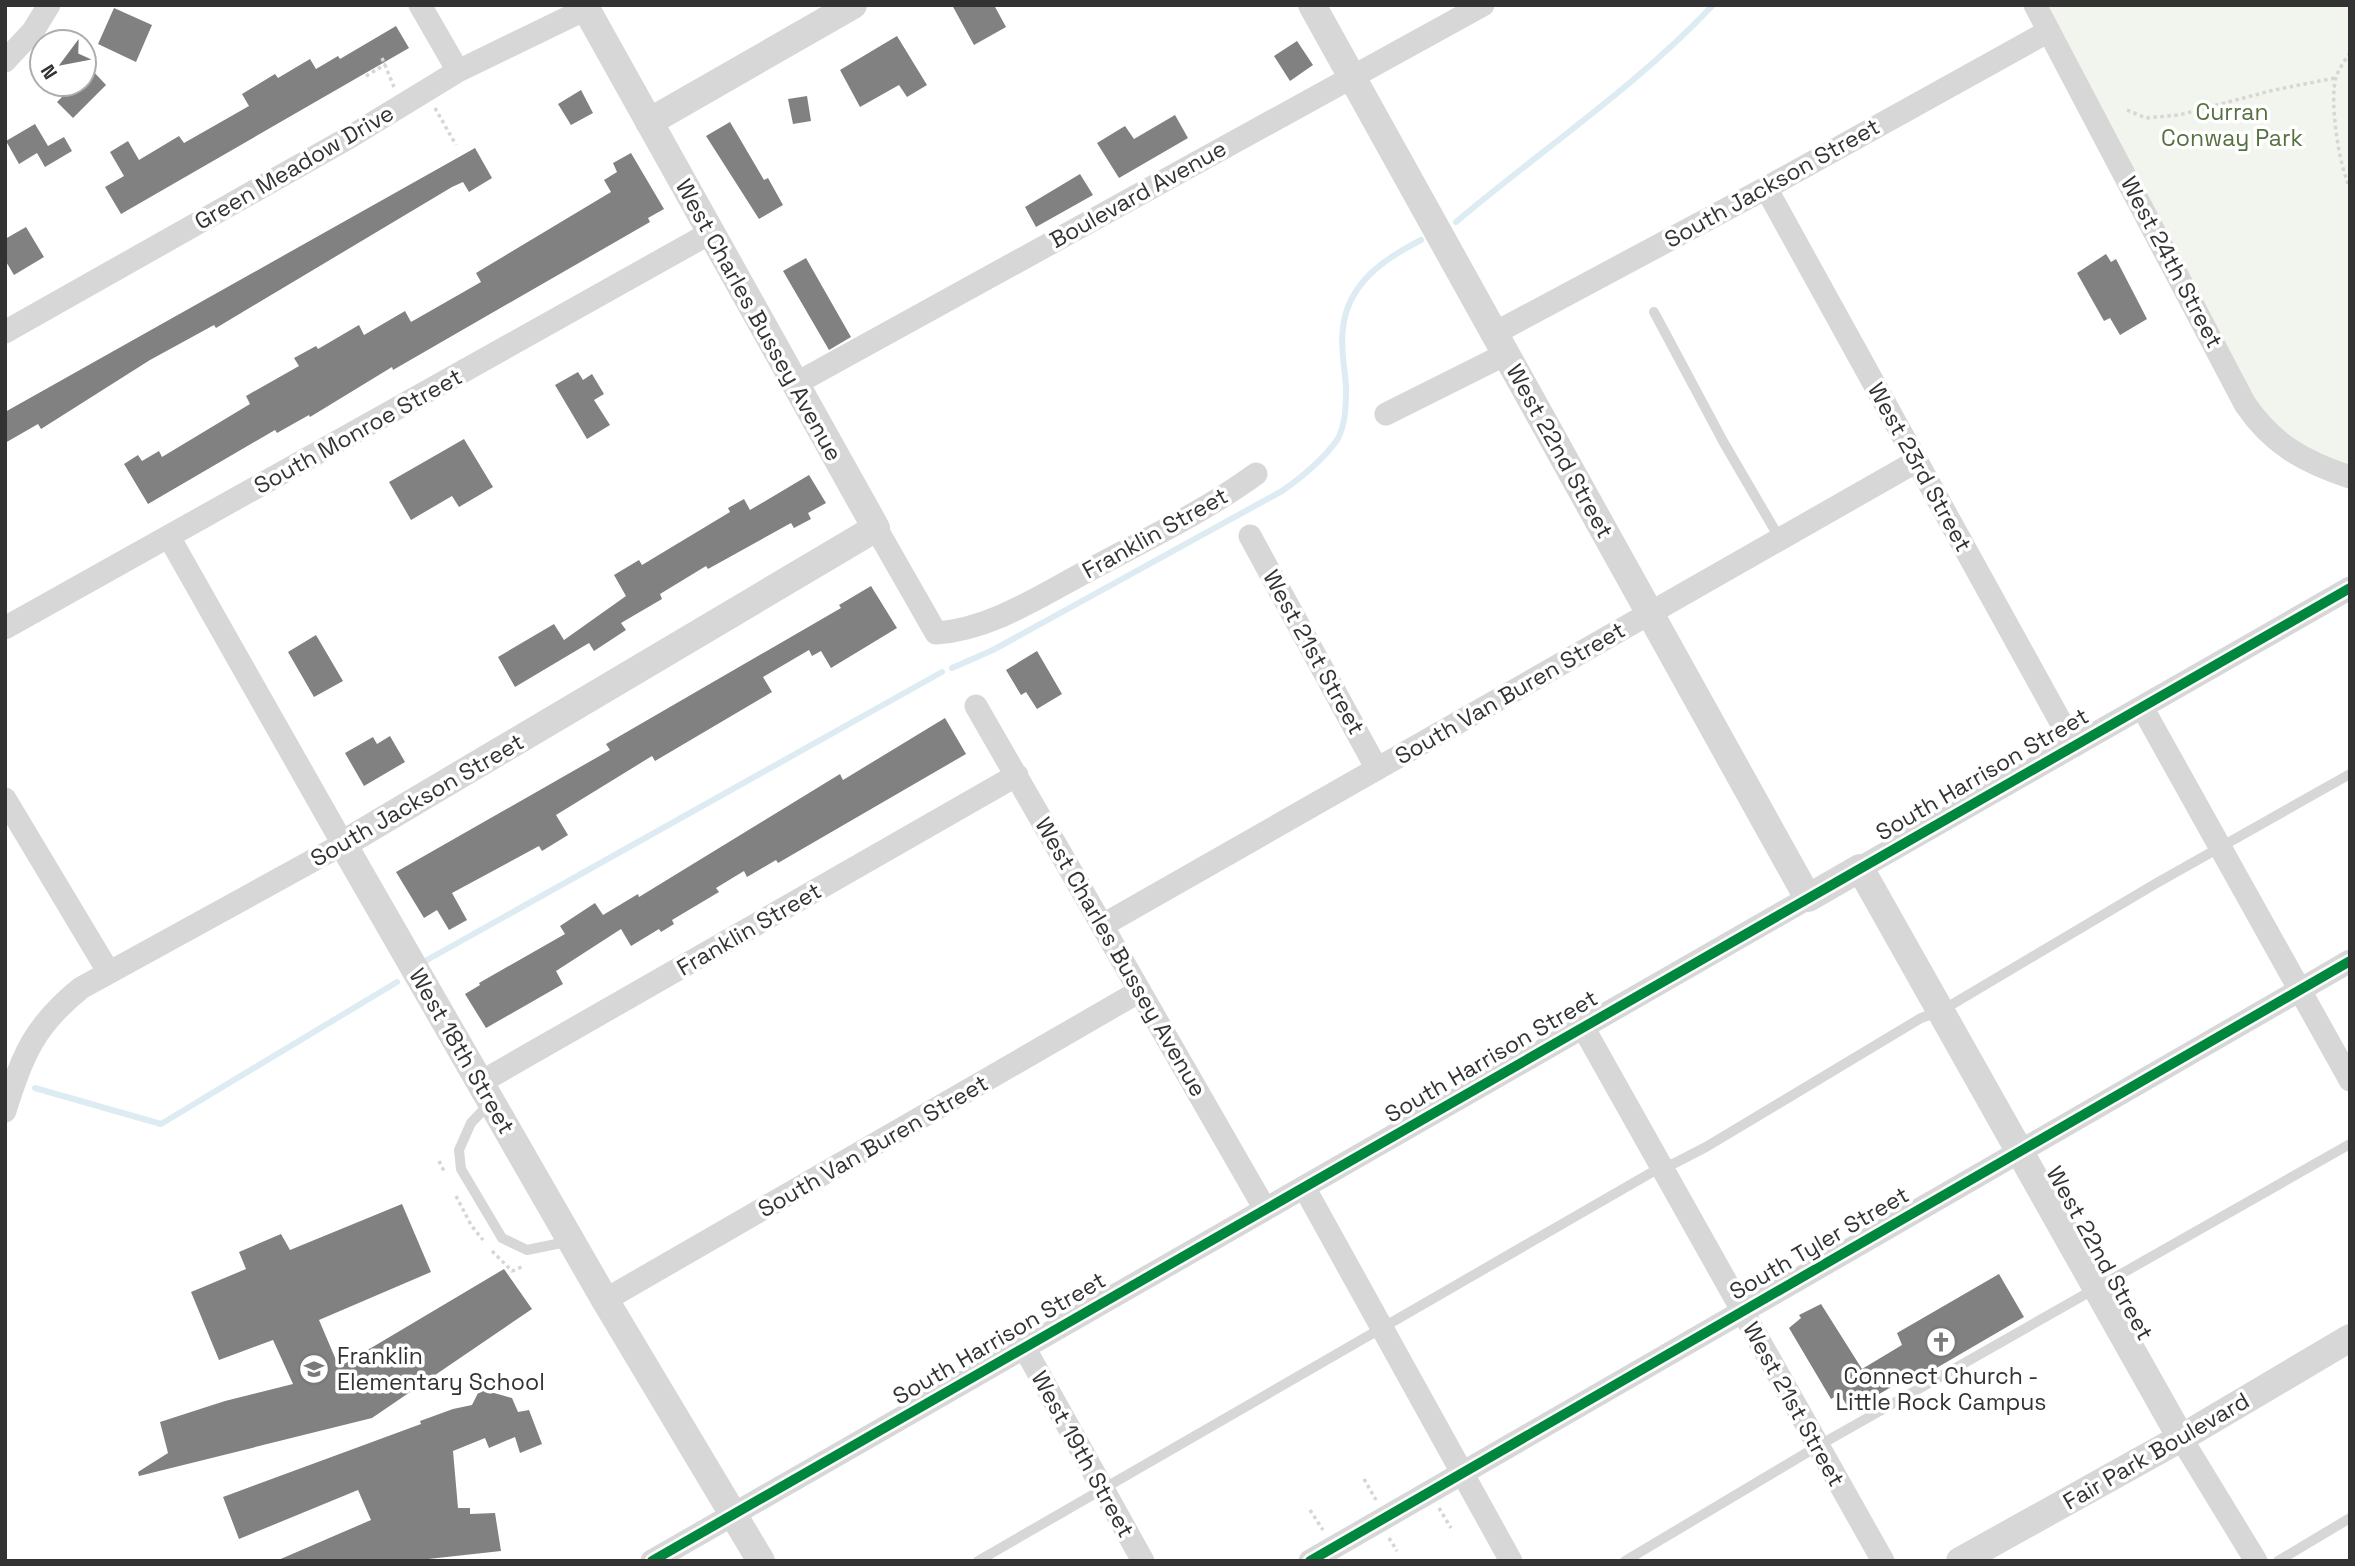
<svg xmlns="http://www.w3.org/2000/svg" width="2355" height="1566" viewBox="0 0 2355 1566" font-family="'Space Grotesk',sans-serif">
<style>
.green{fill:#f1f5ed}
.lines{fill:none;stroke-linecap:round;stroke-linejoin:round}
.stream{stroke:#ddebf3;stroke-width:6}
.building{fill:#818181}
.path{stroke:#d6d6d6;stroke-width:3.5;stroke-dasharray:3.5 3.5;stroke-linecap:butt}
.service{stroke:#d7d7d7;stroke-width:10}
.minor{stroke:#d7d7d7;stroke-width:23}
.tertiary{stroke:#d7d7d7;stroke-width:28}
.cycleway-casing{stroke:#fff;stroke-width:15}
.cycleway{stroke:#00873e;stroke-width:10}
.labels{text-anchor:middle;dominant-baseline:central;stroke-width:7;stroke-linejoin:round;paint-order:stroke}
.park-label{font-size:23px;fill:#56703f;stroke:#fff}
.street-label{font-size:23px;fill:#333;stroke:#fff}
.poi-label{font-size:23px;fill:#333;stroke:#fff;text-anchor:start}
</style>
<rect width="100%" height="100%" fill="#fff"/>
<path class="green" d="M2036,5H2350V477L2278,443Z"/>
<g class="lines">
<path class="stream" d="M1456,222C1541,150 1636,87 1713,5
M952,668L993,650L1282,491C1302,477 1323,460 1337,440C1346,425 1346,404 1346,387C1345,369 1340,347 1343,328C1348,283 1384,259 1421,240
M427,960L942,672
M35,1088L161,1124L397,982"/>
</g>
<path class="building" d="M952,5H994L1006,27L974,45Z
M114,8L152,25L136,62L98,44Z
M396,26L409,48L121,214L105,187L124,176L110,152L128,141L139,160L179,136L184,143L249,106L242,94L275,74L278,78L310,59L316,69L338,56L340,59Z
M897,36L927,85L907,97L899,85L860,107L840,70Z
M1297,41L1313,65L1290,81L1274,56Z
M92,70L106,85L73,118L57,102L75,84H84V77Z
M581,90L593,113L571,125L558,104Z
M807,96L811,121L793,124L788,99Z
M1175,115L1188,138L1119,178L1097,143L1125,126L1134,139Z
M730,122L764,180L768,178L783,205L759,219L706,136Z
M35,124L48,146L64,137L72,151L45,167L37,153L19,164L6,141Z
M475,148L492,178L469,192L463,182L452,187L216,328L214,325L150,360L41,429L38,424L5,443V412Z
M631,153L664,209L648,218L650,222L393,370L392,367L310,417L309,415L277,433L275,430L148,504L124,464L138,455L142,461L159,451L162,457L250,404L246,396L299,366L294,358L316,346L318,349L359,325L364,335L405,311L411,322L481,282L476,273L611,192L604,180L617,172L613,163Z
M1080,174L1093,195L1036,227L1025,207Z
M26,227L44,257L14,275L5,260V239Z
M2106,254L2111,262L2116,259L2147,319L2120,335L2110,318L2104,321L2077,273Z
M806,258L851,337L829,350L783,271Z
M578,372L583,380L592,374L604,394L594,400L610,425L587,439L555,385Z
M464,439L493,487L459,507L452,496L411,520L389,482Z
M809,475L826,503L808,513L811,519L794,528L791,523L708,569L706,566L660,594L662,599L621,623L626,630L594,651L589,643L515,687L498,657L554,624L564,640L626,596L614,575L639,560L642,565L730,512L728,508L744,499L750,510Z
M871,586L897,628L831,668L821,651L812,656L809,650L763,677L772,692L655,761L652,756L556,815L568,835L542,851L539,846L452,893L467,920L449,930L437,910L424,918L396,872L610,750L606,744L841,608L839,605Z
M316,635L343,681L314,697L288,652Z
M1037,651L1062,694L1037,709L1026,692L1021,695L1006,670Z
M945,718L966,754L778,863L776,860L747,877L744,871L716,888L719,892L672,920L674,924L661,932L659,929L631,946L621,929L556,971L563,984L486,1028L465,994L480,985L479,983L565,934L560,926L595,903L603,915L638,894L639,897L840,774L843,780Z
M390,736L405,762L364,786L345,753L373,737L377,744Z
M402,1204L431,1272L319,1320L339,1367L504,1269L532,1309L372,1418L139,1476L138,1472L168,1453L160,1422L225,1401L293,1384L273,1340L219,1360L191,1292L246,1269L239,1252L281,1234L290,1250Z
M1999,1274L2024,1317L1921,1377L1917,1372L1850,1411L1840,1394L1831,1399L1789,1328L1801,1318L1799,1315L1821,1304L1862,1369L1902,1345L1897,1333Z
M480,1389L512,1398L518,1412L529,1410L542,1444L520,1453L515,1437L489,1448L485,1438L453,1451L458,1508H470V1514L495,1513L501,1551L410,1561H276L371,1520L358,1490L239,1539L223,1497L421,1424L420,1421L453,1409L472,1405Z"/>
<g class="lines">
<path class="path" d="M2350,53C2345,60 2339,69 2336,77C2329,101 2339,166 2350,188
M382,58L394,87
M366,76L386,64
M435,108L456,145
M2127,110L2146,118L2179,115L2274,90L2335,78
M439,1161L445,1173
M456,1196L471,1225L483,1240
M492,1251L512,1271L524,1266
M1364,1479L1376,1500
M1439,1508L1451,1528
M1310,1510L1323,1530
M1389,1538L1397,1551"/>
<path class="service" d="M1654,312L1724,443L1780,539
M490,1103L471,1123L459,1150L461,1169L502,1238L527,1250L571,1241
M978,1561L1661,1167L1675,1163L1706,1147L1921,1018L1941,1011L2155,884L2350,774
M1625,1561L1818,1446L2350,1144
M2278,1561L2350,1518"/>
<path class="minor" d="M420,5L458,71
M2035,5L2245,404C2272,444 2304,462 2350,477
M5,61L33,31L49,5
M1766,188L2074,746
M5,332L350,137L458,71L586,9
M1495,333L1766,188L2049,31
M795,384L1483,5
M1386,414L1506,354
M876,528L936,633C993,629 1043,594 1093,568C1149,538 1205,511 1256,474
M1250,536L1377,769
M5,628L710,233
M976,706L1265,1209
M2142,707L2350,1080
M5,799L108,971
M1860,868L2350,588
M1103,925L1917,461
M1583,1027L1883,1561
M481,1082L1017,775
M5,1111C22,1055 35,1025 81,988L343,844L169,537
M1304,1187L1511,1561
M605,1300L1140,991
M1024,1347L1143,1561
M2181,1438L2256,1561
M652,1561L1808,898
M1310,1561L2350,961"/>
<path class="tertiary" d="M584,5L876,528L343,844L605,1300L761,1561
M1312,5L1808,898L1860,868L2181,1438
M649,122L853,5
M1960,1561L2181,1438L2350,1338"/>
<g class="cycleway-casing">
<path id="cycleway" d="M652,1561L2350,588
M1310,1561L2350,961"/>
</g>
<use href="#cycleway" class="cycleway"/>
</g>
<defs>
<g id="church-ring" transform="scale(1.575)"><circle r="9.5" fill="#fff" stroke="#7a7a7a" stroke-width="1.5"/><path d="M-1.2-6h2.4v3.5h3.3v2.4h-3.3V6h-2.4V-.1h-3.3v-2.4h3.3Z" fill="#7a7a7a"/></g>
<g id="school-ring" transform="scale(1.575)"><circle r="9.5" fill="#fff" stroke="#7a7a7a" stroke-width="1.5"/><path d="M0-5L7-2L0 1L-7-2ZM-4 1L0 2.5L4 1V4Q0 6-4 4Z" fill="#7a7a7a"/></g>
</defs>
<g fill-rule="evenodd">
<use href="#church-ring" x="1941" y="1342"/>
<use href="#school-ring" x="314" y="1369"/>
</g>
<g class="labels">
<g class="park-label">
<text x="2232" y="112">Curran<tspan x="2232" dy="26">Conway Park</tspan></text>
</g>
<g class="street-label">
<text transform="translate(294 167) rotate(-30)">Green Meadow Drive</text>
<text transform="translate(1772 183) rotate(-29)">South Jackson Street</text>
<text transform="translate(1138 194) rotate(-29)">Boulevard Avenue</text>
<text transform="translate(2172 262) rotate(62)">West 24th Street</text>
<text transform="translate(759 320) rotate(61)">West Charles Bussey Avenue</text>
<text transform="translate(358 431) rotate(-29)">South Monroe Street</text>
<text transform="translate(1560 451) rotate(61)">West 22nd Street</text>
<text transform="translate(1920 467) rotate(61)">West 23rd Street</text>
<text transform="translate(1155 533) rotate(-29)">Franklin Street</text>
<text transform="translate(1314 652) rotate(61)">West 21st Street</text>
<text transform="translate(1510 693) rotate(-30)">South Van Buren Street</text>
<text transform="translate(1982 774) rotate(-30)">South Harrison Street</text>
<text transform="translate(417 800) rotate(-30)">South Jackson Street</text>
<text transform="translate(749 929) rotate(-30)">Franklin Street</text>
<text transform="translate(1121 957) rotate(60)">West Charles Bussey Avenue</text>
<text transform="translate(462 1051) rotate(60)">West 18th Street</text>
<text transform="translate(1491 1056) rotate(-30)">South Harrison Street</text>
<text transform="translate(873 1146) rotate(-30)">South Van Buren Street</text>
<text transform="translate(1819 1243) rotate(-30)">South Tyler Street</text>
<text transform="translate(2100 1253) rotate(61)">West 22nd Street</text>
<text transform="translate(999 1338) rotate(-30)">South Harrison Street</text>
<text transform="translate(1794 1404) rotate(61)">West 21st Street</text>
<text transform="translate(2156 1451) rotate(-30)">Fair Park Boulevard</text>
<text transform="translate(1083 1454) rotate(61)">West 19th Street</text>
</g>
<g class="poi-label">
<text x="337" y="1356">Franklin<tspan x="337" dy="26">Elementary School</tspan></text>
<text x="1941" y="1376" text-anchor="middle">Connect Church -<tspan x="1941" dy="26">Little Rock Campus</tspan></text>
</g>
</g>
<rect width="2355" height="1566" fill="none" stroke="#333333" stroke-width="14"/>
<g transform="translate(63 63) rotate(238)"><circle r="33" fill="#ffffff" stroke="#adadad" stroke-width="2"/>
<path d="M0-5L12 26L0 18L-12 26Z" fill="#7a7a7a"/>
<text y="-10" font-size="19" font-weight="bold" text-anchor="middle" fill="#333333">N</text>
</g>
</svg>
